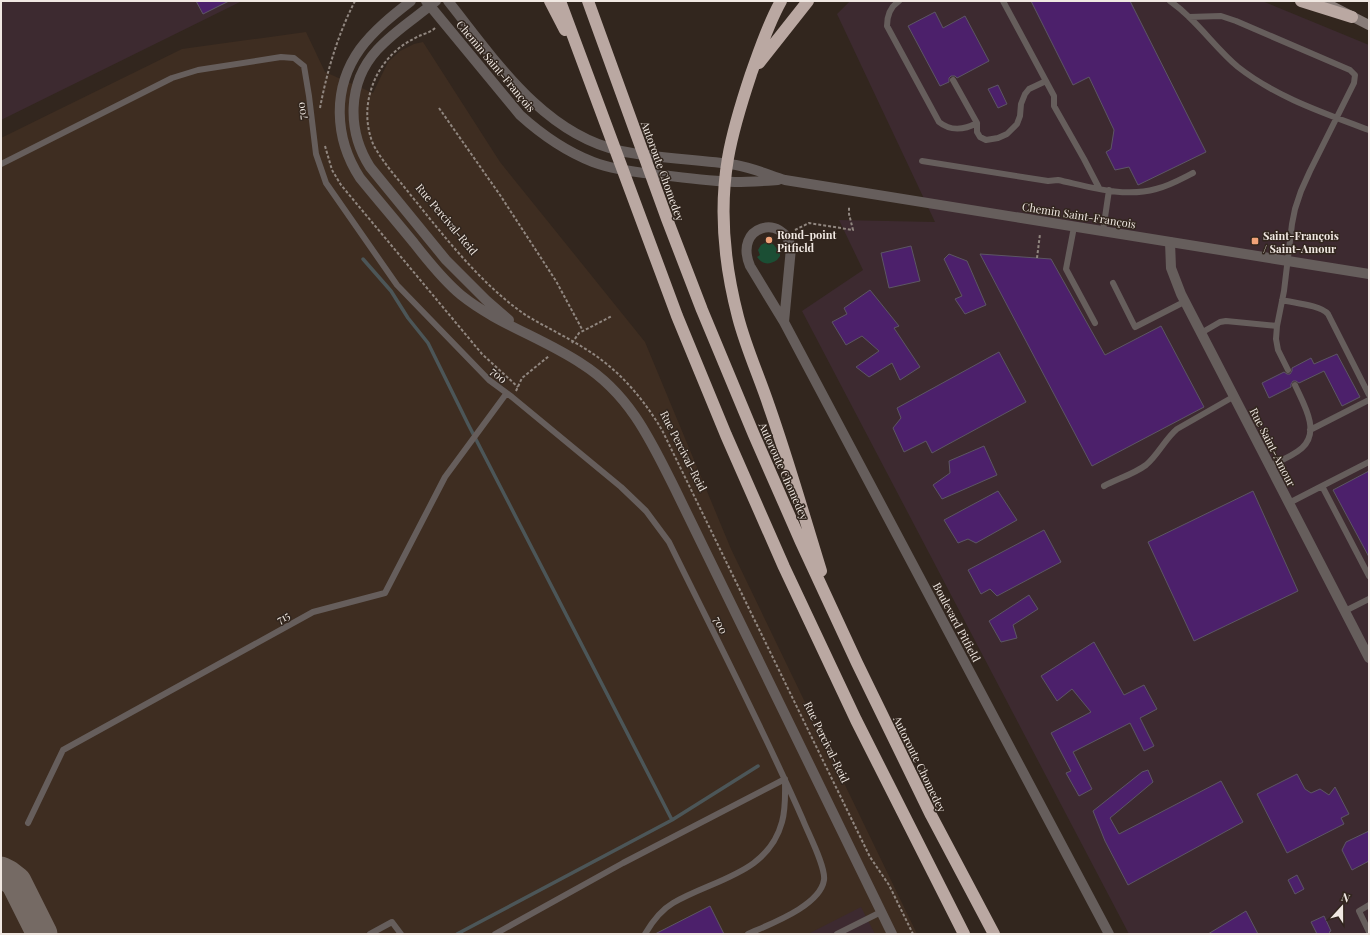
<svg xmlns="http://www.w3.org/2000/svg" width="1370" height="935" viewBox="0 0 1370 935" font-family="'Playfair Display',serif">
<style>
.built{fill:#3e2d21}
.industrial{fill:#3d2a30}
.green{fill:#1b4e34}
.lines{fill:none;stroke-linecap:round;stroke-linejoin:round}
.stream{stroke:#4c5658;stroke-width:3.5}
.taxiway{stroke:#756a64;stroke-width:31}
.building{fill:#4c206b;stroke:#5d5664}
.path{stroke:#918780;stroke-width:2;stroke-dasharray:3 2;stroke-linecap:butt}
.service{stroke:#665e5c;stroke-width:6}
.minor{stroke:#665e5c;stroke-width:10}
.tertiary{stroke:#665e5c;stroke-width:10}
.secondary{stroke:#887c78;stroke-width:10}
.motorway{stroke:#baa8a2;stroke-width:12}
.poi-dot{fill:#f0a278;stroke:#32261e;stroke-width:1.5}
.labels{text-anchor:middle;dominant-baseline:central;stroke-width:3;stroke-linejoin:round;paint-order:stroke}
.street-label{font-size:11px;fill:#f0e8e2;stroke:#32261e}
.poi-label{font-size:11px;font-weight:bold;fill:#f0e8e2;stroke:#32261e;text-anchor:start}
</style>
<rect width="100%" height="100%" fill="#32261e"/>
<path class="built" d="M306,32L325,72L373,93L388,62L400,51L414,44L423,42L500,162L645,342L731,549L917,934H1V138L182,49Z"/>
<path class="industrial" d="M1,1H242L1,120Z
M850,1H1262L1369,45V934H1129L802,311L863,270L839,220L935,222L837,14Z
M861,907L875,934H808Z"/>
<path class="green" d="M768,241L774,245L777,249L780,248V256L777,260C769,265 763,265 757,257L760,255L758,250L761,245Z"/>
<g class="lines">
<path class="stream" d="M363,259L391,291L408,318L428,343L468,424L672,820
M457,934L672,820L758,766"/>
<path class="taxiway" d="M1,872L7,875L16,882L42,934"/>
</g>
<path class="building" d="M196,1H229L203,14Z
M1031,1H1130L1206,152L1138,185L1129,167L1115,170L1106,152L1111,149L1114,130L1089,77L1073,85Z
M935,12L943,28L965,16L989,61L957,78L955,76H951L949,78V82L940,86L908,26Z
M998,85L1007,104L998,108L988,89Z
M911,246L920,281L889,288L881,253Z
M949,254L967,261L986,305L965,314L955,299L962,296L944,259Z
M980,254L1051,259L1105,355L1161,326L1204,407L1092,466Z
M870,290L899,326L894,328L920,367L900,380L892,363L869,377L856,367L879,351L862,336L846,345L832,322L847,314L844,308Z
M999,352L1026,402L932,453L926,441L904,452L893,428L901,418L897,408Z
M1337,354L1360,397L1342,406L1324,371L1299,383L1296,381H1293L1291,384V387L1269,398L1262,383L1284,372L1287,374H1290L1292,371V368L1311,358L1314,364Z
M984,446L997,475L942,499L933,485L950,473L949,461Z
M1369,471V557L1333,490Z
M998,491L1017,520L976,543L968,539L958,543L944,520Z
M1253,491L1298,591L1194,641L1148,542Z
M1044,530L1061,562L997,596L990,589L981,594L968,570Z
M1029,595L1038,609L1013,625L1017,638L1001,642L989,621Z
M1094,642L1124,695L1144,685L1157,709L1140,718L1154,746L1144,751L1130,723L1073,752L1092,789L1079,796L1066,773L1071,771L1051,733L1091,712L1072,689L1057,701L1041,676Z
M1148,770L1153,782L1110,818L1119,834L1221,781L1243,822L1128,885L1105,841L1093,811L1142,772Z
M1297,774L1305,789L1311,793L1320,789L1329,795L1335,787L1349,814L1341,818L1344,824L1287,853L1257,794Z
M1369,831V861L1352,870L1342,850L1346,842Z
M1297,875L1304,889L1295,894L1288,880Z
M710,906L724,934H655Z
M1246,911L1258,934H1208Z
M1324,916L1331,931L1329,932L1331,934H1317L1311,922Z"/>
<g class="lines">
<path class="path" d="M435,28C431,32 424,34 419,36C411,40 404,44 398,49C370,72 359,113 374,146C379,155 385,163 391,171C433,221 474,280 527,316C551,330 577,342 599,358C625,377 646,403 662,430L870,857L889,885L913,934
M320,108C327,71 338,34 355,1
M439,108L500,195L556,281L583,331
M325,146L332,170L341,185L482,354L518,387
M795,230L809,223L853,230L849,214V206
M1037,258L1040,234
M572,343L579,333L612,316
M516,391L522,378L549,356"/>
<path class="service" d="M899,1C890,7 887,15 887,26L939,122C950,131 964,130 977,123
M1003,1L1054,96V106L1084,159L1099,188
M1170,1C1177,6 1183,11 1189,17C1206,33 1220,52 1238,67C1276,97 1324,113 1369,130
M1189,17L1221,16L1236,21L1350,70L1355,75L1354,83L1310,171L1301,191L1295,209L1292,224L1284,291L1277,326L1276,339L1278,350L1288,370
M953,80L977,123V132L980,137L986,140L998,138L1007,134L1017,124L1020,116L1021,104L1025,94L1029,89L1046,81
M922,161L1048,181L1058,180C1090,187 1124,198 1156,189C1169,186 1181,179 1193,173
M1,164L172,78L198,70L281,57L294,58L304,66L309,96L316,154L326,183L397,285L489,380L512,397L621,487L646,511L669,542C714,634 762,726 803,820C808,833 826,867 824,880C820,906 770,924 748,934
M1074,227L1066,269L1095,323
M1103,231L1109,190
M1113,283L1135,327L1184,302
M1282,300C1294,303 1320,305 1328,314L1369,395
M1201,333L1220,322L1226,321L1277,326
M1310,430L1369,400
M1269,466C1280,461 1293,456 1302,448C1321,431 1303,403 1295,385
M1104,486C1117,479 1134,474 1146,465C1158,455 1165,439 1177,429L1233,397
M1322,486L1369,462
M1289,503L1322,486L1369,576
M1345,611L1369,599
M28,823L63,750L313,612L385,593L445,477L506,394
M1369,905L1359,911L1369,932
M370,934L392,922L401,934
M495,934L623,863L785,779C785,793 786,808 782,822C768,874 714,879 673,903C661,910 652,922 645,934
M837,934L881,912"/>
<path class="minor" d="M411,1C393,15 374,30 360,49C332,88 334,138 360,178C378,200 396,221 414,243C428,261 443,280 461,295C497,324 543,338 582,364C631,395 652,443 677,493L892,934
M436,1C417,17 394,31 377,50C347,83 347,131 370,167L446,260L486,300L509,320
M1170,242L1171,268L1181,294L1369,658
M784,322L791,248C784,213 733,225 750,266L784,322L1109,934"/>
<path class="tertiary" d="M426,1L520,115C542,135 565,151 593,162C612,169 633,172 653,174C680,177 708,181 735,182C749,182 763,181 778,180
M448,1C495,60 543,134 621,151C659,159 698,159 736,165C753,168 769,175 785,180L1369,274"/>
<path class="secondary" d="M1322,1L1369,25"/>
<path class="motorway" d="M550,1L565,30
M560,1L677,316L726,435L784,567L856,720L964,934
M588,1L667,219L702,310L754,435L801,542L857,663L931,815L994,934
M781,1C768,24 760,49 751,74C742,101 733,129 728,158C719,210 725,267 738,317C746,348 759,376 769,406C788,460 804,516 821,571
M1301,1L1352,17
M759,63L808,1"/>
</g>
<g class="poi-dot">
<circle cx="769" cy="240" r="4"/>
<rect x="1251" y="237" width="8" height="8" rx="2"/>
</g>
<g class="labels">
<g class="street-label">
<text transform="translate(496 66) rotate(50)">Chemin Saint-François</text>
<text transform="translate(301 111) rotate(-96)">700</text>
<text transform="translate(663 171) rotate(70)">Autoroute Chomedey</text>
<text transform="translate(1079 215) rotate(9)">Chemin Saint-François</text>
<text transform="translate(447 219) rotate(50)">Rue Percival-Reid</text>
<text transform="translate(499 375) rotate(41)">700</text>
<text transform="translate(1273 447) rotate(63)">Rue Saint-Amour</text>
<text transform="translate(684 451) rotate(63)">Rue Percival-Reid</text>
<text transform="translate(784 471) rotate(66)">Autoroute Chomedey</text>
<text transform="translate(283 617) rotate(-29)">715</text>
<text transform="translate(957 622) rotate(62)">Boulevard Pitfield</text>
<text transform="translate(721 625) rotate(64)">700</text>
<text transform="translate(827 742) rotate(64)">Rue Percival-Reid</text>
<text transform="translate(920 764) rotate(64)">Autoroute Chomedey</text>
</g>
<g class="poi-label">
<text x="777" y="234">Rond-point<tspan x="777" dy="13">Pitfield</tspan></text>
<text x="1263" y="235">Saint-François<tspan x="1263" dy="13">/ Saint-Amour</tspan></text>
</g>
</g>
<rect width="1370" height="935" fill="none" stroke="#f0e8e2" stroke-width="4"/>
<g transform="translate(1342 907) rotate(21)" stroke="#32261e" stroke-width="3" paint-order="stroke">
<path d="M0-3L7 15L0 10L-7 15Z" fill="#f0e8e2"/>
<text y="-6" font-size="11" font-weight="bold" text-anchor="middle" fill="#f0e8e2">N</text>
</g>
</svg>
